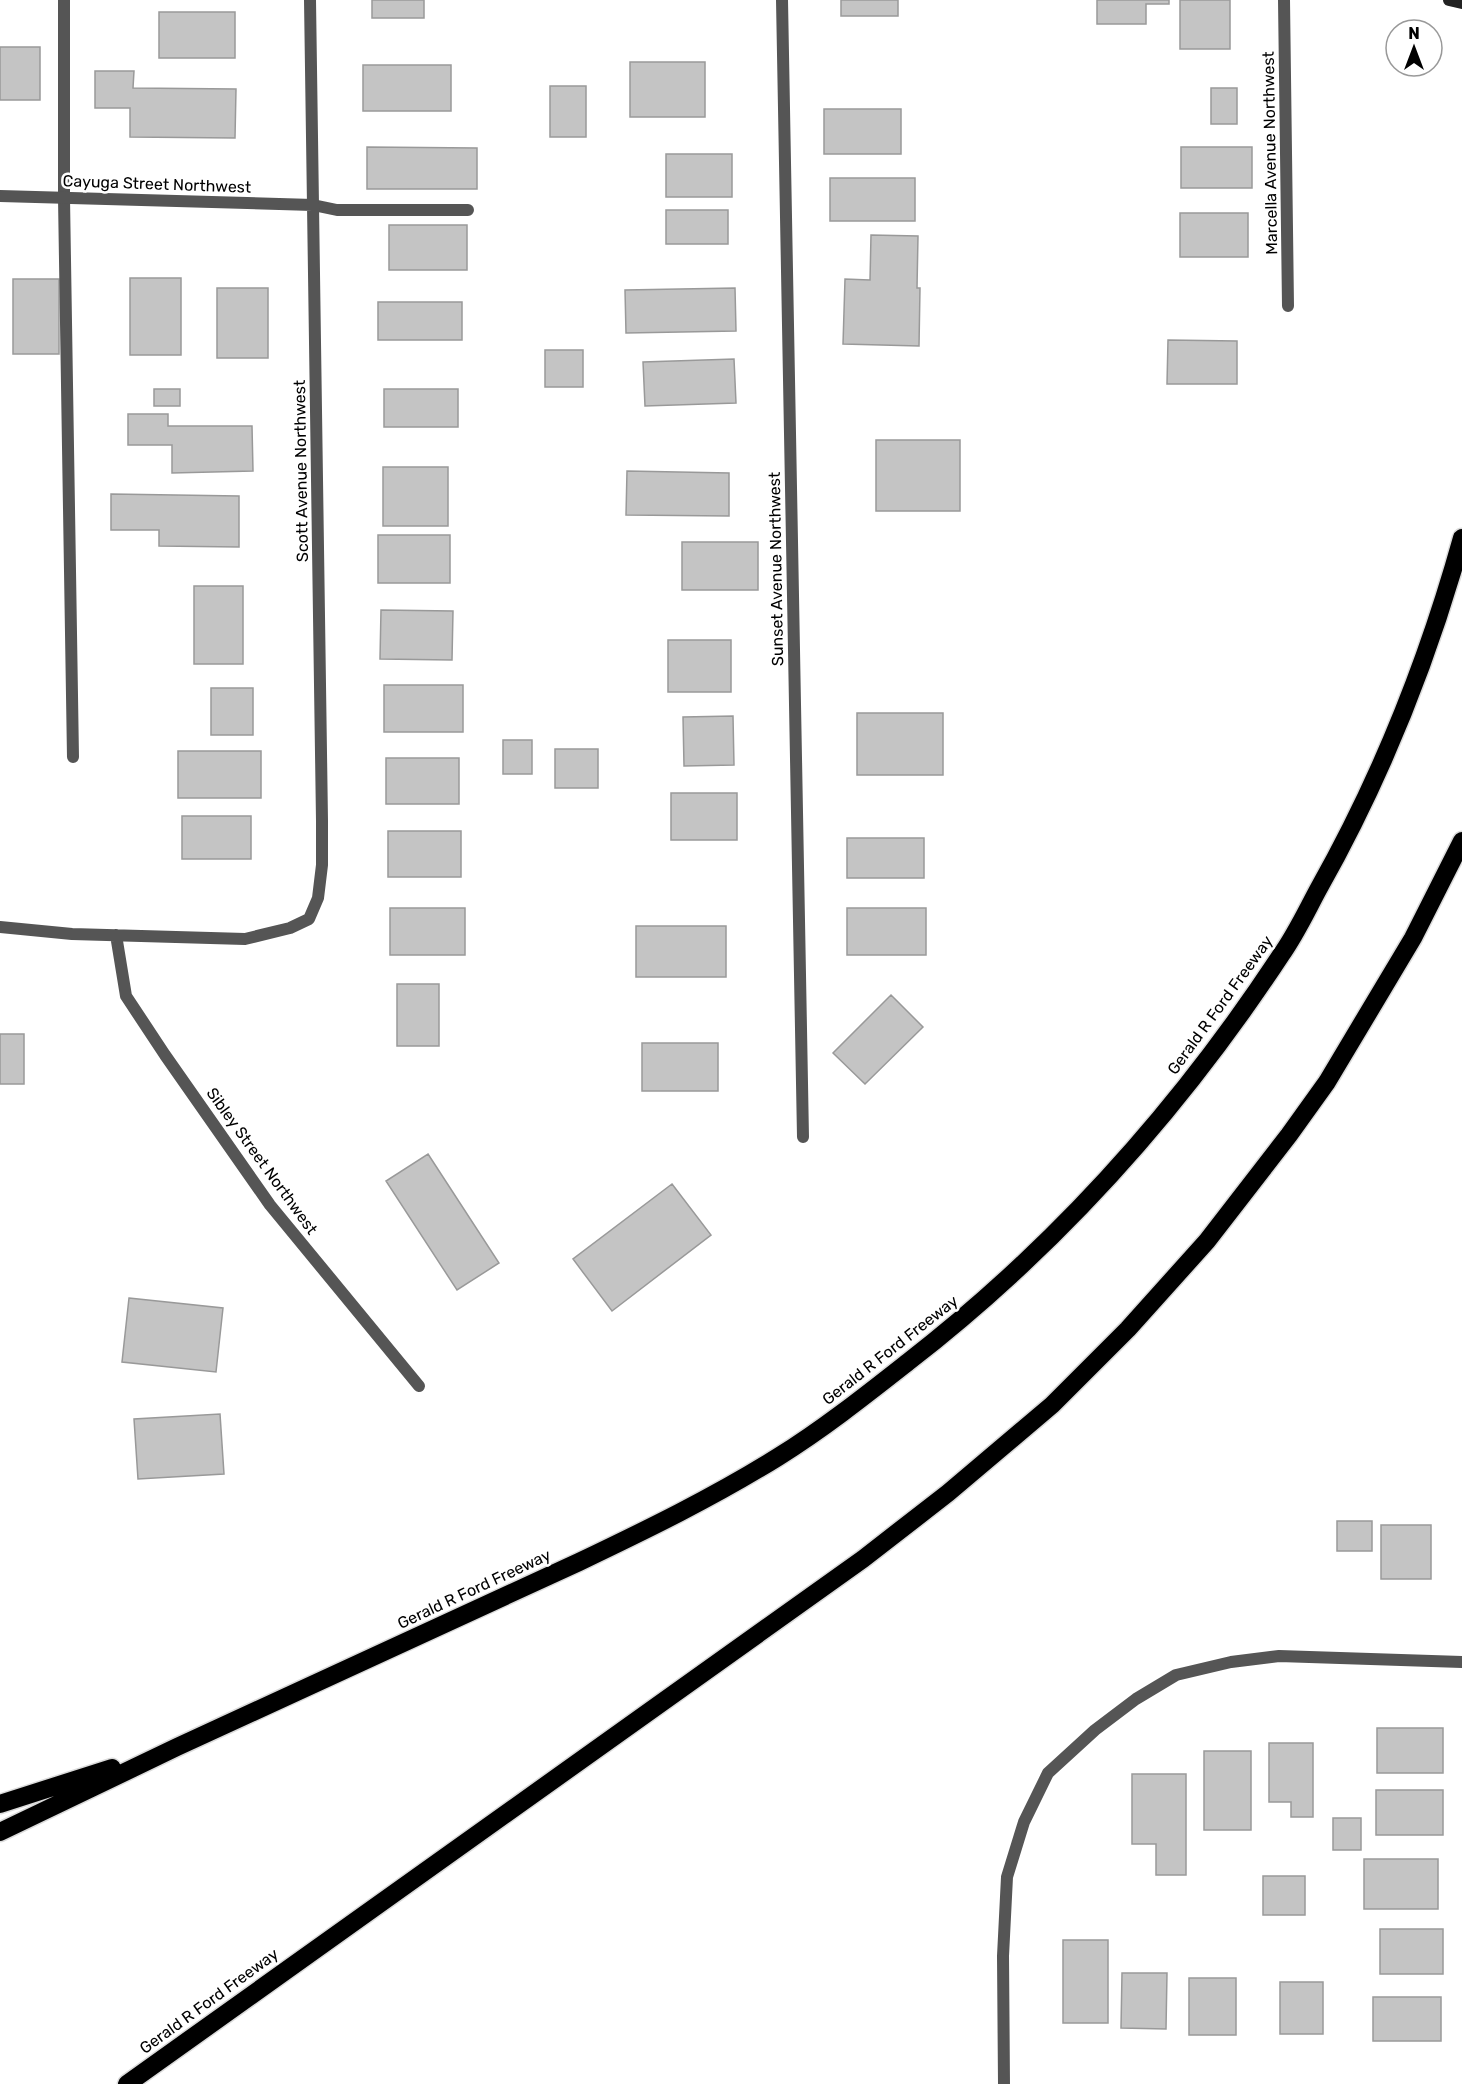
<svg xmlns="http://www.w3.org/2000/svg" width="1462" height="2084" viewBox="0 0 1462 2084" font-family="Rubik,sans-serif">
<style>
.building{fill:#c4c4c4;stroke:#999;stroke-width:1.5}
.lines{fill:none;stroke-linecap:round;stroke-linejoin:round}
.highway-casing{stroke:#dbdbdb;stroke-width:21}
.lane{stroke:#555;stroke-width:12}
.street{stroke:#555;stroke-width:12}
.secondary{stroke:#222;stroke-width:12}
.highway{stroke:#000;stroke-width:18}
.labels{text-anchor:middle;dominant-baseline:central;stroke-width:5;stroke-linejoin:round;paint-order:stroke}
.street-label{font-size:16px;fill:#000;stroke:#fff}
</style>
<rect width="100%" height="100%" fill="#fff"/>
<path class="building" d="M372,0H424V18H372Z
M841,0H898V16H841Z
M1097,0H1169V4H1146V24H1097Z
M1180,0H1230V49H1180Z
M159,12H235V58H159Z
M0,47H40V100H0Z
M630,62H705V117H630Z
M363,65H451V111H363Z
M95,71H134L133,88L236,89L235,138L130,137V108H95Z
M550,86H586V137H550Z
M1211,88H1237V124H1211Z
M824,109H901V154H824Z
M367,147L477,148V189H367Z
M1181,147H1252V188H1181Z
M666,154H732V197H666Z
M830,178H915V221H830Z
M666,210H728V244H666Z
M1180,213H1248V257H1180Z
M389,225H467V270H389Z
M871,235L918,236L917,288H920L919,346L843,344L845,279L870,280Z
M130,278H181V355H130Z
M13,279H59V354H13Z
M217,288H268V358H217Z
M735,288L736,331L626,333L625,290Z
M378,302H462V340H378Z
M1168,340L1237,341V384H1167Z
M545,350H583V387H545Z
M734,359L736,403L645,406L643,362Z
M154,389H180V406H154Z
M384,389H458V427H384Z
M128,414H168V426H252L253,471L172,473V445H128Z
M876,440H960V511H876Z
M383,467H448V526H383Z
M627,471L729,473V516L626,515Z
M111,494L239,496V547L159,546V530H111Z
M378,535H450V583H378Z
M682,542H758V590H682Z
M194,586H243V664H194Z
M381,610L453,611L452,660L380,659Z
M668,640H731V692H668Z
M384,685H463V732H384Z
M211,688H253V735H211Z
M857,713H943V775H857Z
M733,716L734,765L684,766L683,717Z
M503,740H532V774H503Z
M555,749H598V788H555Z
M178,751H261V798H178Z
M386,758H459V804H386Z
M671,793H737V840H671Z
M182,816H251V859H182Z
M388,831H461V877H388Z
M847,838H924V878H847Z
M390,908H465V955H390Z
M847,908H926V955H847Z
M636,926H726V977H636Z
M397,984H439V1046H397Z
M891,995L923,1027L865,1084L833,1053Z
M0,1034H24V1084H0Z
M642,1043H718V1091H642Z
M428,1154L499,1263L457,1290L386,1181Z
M672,1184L711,1235L612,1311L573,1259Z
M129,1298L223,1308L216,1372L122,1362Z
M220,1414L224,1474L138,1479L134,1419Z
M1337,1521H1372V1551H1337Z
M1381,1525H1431V1579H1381Z
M1377,1728H1443V1773H1377Z
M1269,1743H1313V1817H1291V1802H1269Z
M1204,1751H1251V1830H1204Z
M1132,1774H1186V1875H1156V1844H1132Z
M1376,1790H1443V1835H1376Z
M1333,1818H1361V1850H1333Z
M1364,1859H1438V1909H1364Z
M1263,1876H1305V1915H1263Z
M1380,1929H1443V1974H1380Z
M1063,1940H1108V2023H1063Z
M1122,1973H1167L1166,2029L1121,2028Z
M1189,1978H1236V2035H1189Z
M1280,1982H1323V2034H1280Z
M1373,1997H1441V2041H1373Z"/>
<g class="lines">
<g class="highway-casing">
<path id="highway" d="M0,1804L112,1768
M0,1832L177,1747L579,1562C646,1530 714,1497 778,1457C823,1429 866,1395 908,1362C1055,1248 1179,1110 1281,955C1296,934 1307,910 1319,888C1381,778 1428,660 1462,538
M127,2084L863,1559L948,1493L1052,1405L1128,1329L1207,1241L1289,1135L1327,1082L1413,938L1462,841"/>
</g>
<path class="lane" d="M64,0V198L73,757
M313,205L337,210H468"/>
<path class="street" d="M782,0L803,1137
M1284,0L1288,306
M0,196L313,205
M0,927L72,934L245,939L290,928L309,919L318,898L322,865V821L310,0
M116,935L126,996L165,1055L270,1205L419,1386
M1004,2084L1003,1956L1007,1877L1024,1822L1048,1773L1095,1730L1136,1699L1176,1675L1231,1662L1279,1656L1462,1662"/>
<path class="secondary" d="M1449,0L1462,3"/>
<use href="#highway" class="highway"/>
</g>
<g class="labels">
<g class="street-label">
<text transform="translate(1270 153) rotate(-91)">Marcella Avenue Northwest</text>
<text transform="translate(157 184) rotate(2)">Cayuga Street Northwest</text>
<text transform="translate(301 471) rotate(-91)">Scott Avenue Northwest</text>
<text transform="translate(776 569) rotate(-91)">Sunset Avenue Northwest</text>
<text transform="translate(1220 1005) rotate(-54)">Gerald R Ford Freeway</text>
<text transform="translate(262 1161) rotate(54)">Sibley Street Northwest</text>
<text transform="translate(890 1350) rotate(-38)">Gerald R Ford Freeway</text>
<text transform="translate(474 1589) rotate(-25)">Gerald R Ford Freeway</text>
<text transform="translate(209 2001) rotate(-36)">Gerald R Ford Freeway</text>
</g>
</g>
<g transform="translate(1414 48)"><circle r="28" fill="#ffffff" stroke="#999999" stroke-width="1.5"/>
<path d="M0-4.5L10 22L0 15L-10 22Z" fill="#000000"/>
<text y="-9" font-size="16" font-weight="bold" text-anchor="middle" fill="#000000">N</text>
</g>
</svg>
